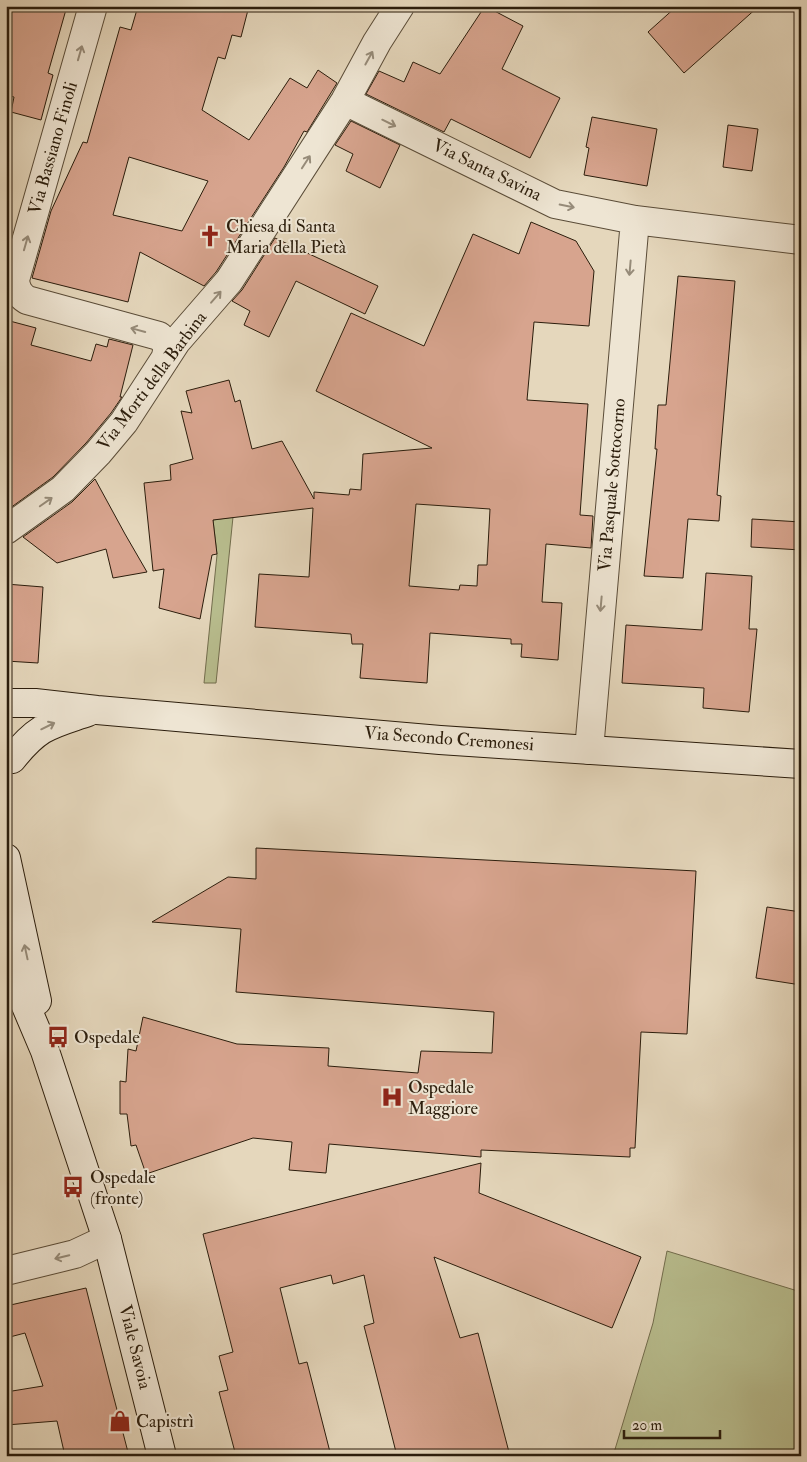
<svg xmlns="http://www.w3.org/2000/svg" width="807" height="1462" viewBox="0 0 807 1462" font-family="'IM FELL Double Pica',serif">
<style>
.green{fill:#b8bd8e;stroke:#726d4d}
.building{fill:#d7a48e;stroke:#2b1d0c;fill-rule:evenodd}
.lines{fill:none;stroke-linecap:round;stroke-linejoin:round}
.street-casing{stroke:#5a4c38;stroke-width:30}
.secondary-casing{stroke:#2b1d0c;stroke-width:30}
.street{stroke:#eee5d3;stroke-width:28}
.secondary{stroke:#eee5d3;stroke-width:28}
.oneway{stroke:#968b79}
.labels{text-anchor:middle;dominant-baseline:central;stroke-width:4;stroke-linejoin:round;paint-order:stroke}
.street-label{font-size:18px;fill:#2b1d0c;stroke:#eee5d3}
.poi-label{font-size:18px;fill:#2b1d0c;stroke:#eee5d3;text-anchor:start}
</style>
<rect width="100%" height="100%" fill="#e5d7bc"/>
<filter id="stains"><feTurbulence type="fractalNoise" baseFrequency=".004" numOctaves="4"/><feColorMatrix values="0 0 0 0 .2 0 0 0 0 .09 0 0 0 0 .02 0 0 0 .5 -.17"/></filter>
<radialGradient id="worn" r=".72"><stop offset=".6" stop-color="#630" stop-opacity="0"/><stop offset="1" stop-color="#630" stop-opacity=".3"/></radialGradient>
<path class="green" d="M233,517L216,683H204L217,555L213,520Z
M667,1251L801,1292V1456H613L653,1323Z"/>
<path class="building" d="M6,6H67L48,73L53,75L41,120L11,112L14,97L6,95Z
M138,6H249L241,37L232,35L225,59L218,57L202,110L249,140L290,78L307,88L318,70L337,83L307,132L304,131L284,167L216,272L204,286L140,252L128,302L32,278L51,211L83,142L87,143L120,27L131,30ZM129,157L208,181L182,231L113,215Z
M485,6L523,26L502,69L560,98L530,158L451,119L444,132L366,94L379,71L404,82L413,62L440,74Z
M677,6H759L684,73L648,32Z
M592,117L657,129L647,186L584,175L589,148L586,147Z
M351,121L400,145L380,188L346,171L353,154L335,145Z
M728,125L758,129L752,171L723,167Z
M531,222L576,241L594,271L589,326L534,322L527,400L588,404L580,515L593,516L591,548L546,544L542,602L562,603L558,660L521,657L522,644H511V639L430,633L427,683L360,678L363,644H352L351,634L255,627L259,574L309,577L313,508L213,520L217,554L212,555L200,619L159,608L164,569L153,571L144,483L171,480L170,465L193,459L181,411L192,413L186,391L229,380L235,402L240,400L252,449L282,441L314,499V492L349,495L350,489L361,490L363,454L432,448L316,391L351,313L424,346L473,234L519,254ZM416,504L490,509L487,565H478L477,586L460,585L459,590L409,586Z
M275,238L378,286L365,314L296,281L269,337L244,325L250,311L232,301L242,290Z
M678,276L735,281L717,495L721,496L719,521L688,519L683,578L644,576L657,449H655L658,405H666Z
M6,320L36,328L31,345L91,361L96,344L107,347L109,339L133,345L120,397H122L111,413L86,443L53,477L6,511Z
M95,479L125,534L147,572L113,578L106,549L57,563L23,537L72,502Z
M752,519L801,522V550L751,547Z
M706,573L752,576L749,629H757L749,712L703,708L704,688L622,683L626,625L702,630Z
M6,584L43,587L38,663L6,661Z
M256,848L696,871L687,1034L641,1032L635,1148H630V1157L481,1150V1157L329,1144L326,1173L289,1170L292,1142L253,1138L146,1174L136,1145L131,1146L127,1114H120V1081L126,1082L128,1049L136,1051L143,1017L237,1044L329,1048L328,1066L418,1073L421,1051L492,1053L494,1012L236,992L241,929L152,922L228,877L256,879Z
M767,907L801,912V985L756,978Z
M481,1163L479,1193L641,1257L612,1328L434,1257L460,1338L478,1333L510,1456H397L364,1326L374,1323L364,1275L333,1284L331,1275L280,1288L299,1364L307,1362L331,1456H236L219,1392L228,1390L219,1356L233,1352L203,1234Z
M86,1288L110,1383L129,1456H65L57,1421L6,1425V1392L43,1386L25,1333L6,1338V1306Z"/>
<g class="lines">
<g class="street-casing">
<path id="street" d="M93,6L15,280C16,289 19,295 27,300L159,336C167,343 169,348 165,359
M345,101L555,204L635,220L801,240
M6,530L63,489L98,453L124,422L176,342L229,281L345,101L377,42L400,6
M589,750L635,220
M6,1271L75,1254L107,1239"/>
</g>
<g class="secondary-casing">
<path id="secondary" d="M6,703H35L97,710L440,740L801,764
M12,759C39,725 50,725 88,712
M6,858L37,1001
M6,959L45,1051L107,1239L162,1456"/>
</g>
<use href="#street" class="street"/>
<use href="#secondary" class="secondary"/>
</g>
<defs><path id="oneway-shaft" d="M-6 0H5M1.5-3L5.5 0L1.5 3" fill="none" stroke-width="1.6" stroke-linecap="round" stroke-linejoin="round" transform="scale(1.25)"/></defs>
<g class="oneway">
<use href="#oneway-shaft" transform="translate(80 53) rotate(-74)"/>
<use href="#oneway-shaft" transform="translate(369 58) rotate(-61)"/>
<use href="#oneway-shaft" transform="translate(389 123) rotate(26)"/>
<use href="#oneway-shaft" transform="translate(306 162) rotate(-57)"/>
<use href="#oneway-shaft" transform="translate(567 206) rotate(11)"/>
<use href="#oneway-shaft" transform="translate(26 243) rotate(-74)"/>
<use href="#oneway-shaft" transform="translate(630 268) rotate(95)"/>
<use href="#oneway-shaft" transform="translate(216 297) rotate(-49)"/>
<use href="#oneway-shaft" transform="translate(138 330) rotate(-165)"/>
<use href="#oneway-shaft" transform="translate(46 502) rotate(-35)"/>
<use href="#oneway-shaft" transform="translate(601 604) rotate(95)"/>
<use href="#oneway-shaft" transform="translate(48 726) rotate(-26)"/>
<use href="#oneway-shaft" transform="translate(26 952) rotate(-102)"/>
<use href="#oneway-shaft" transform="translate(62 1257) rotate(166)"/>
</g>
<defs>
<g id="church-bare" transform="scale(1.725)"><path d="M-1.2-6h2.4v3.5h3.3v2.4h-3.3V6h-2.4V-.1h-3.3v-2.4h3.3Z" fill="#8f2418" stroke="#eee5d3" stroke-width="2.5" paint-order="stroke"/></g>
<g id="bus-bare" transform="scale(1.725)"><path d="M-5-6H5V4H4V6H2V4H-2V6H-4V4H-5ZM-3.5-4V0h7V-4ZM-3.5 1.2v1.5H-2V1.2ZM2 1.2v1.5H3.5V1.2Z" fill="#8f2418" stroke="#eee5d3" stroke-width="2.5" paint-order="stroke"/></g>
<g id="hospital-bare" transform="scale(1.725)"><path d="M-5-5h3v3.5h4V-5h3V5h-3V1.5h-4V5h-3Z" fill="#8f2418" stroke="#eee5d3" stroke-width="2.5" paint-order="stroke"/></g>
<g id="shop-bare" transform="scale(1.725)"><path d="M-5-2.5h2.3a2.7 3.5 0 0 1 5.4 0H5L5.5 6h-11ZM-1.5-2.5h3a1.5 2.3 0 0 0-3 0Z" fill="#8f2418" stroke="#eee5d3" stroke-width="2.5" paint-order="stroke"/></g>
</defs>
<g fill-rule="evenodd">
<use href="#church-bare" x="210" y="236"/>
<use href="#bus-bare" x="58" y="1037"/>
<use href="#hospital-bare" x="392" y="1097"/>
<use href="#bus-bare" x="73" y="1187"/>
<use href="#shop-bare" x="120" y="1421"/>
</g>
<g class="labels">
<g class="street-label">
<text transform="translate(53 148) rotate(-74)">Via Bassiano Finoli</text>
<text transform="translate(487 170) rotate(26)">Via Santa Savina</text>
<text transform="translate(152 381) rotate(-53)">Via Morti della Barbina</text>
<text transform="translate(612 485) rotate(-85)">Via Pasquale Sottocorno</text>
<text transform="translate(449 739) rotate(4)">Via Secondo Cremonesi</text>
<text transform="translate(135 1347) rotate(76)">Viale Savoia</text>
</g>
<g class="poi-label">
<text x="226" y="226">Chiesa di Santa<tspan x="226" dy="21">Maria della Pietà</tspan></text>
<text x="74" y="1037">Ospedale</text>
<text x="408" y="1087">Ospedale<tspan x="408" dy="21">Maggiore</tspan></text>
<text x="90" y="1177">Ospedale<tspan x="90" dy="21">(fronte)</tspan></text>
<text x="136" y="1421">Capistrì</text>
</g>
</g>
<rect width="807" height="1462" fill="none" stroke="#e5d7bc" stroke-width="25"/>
<rect x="8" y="8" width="792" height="1447" fill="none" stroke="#2b1d0c" stroke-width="2.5"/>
<rect x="12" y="12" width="782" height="1437" fill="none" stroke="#2b1d0c"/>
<path d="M624 1430v8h96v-8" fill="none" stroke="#2b1d0c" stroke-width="2.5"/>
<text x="632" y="1430" font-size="15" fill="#2b1d0c" stroke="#eee5d3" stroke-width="4" paint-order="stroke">20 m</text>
<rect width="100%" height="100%" filter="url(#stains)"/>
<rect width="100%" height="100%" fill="url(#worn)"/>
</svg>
